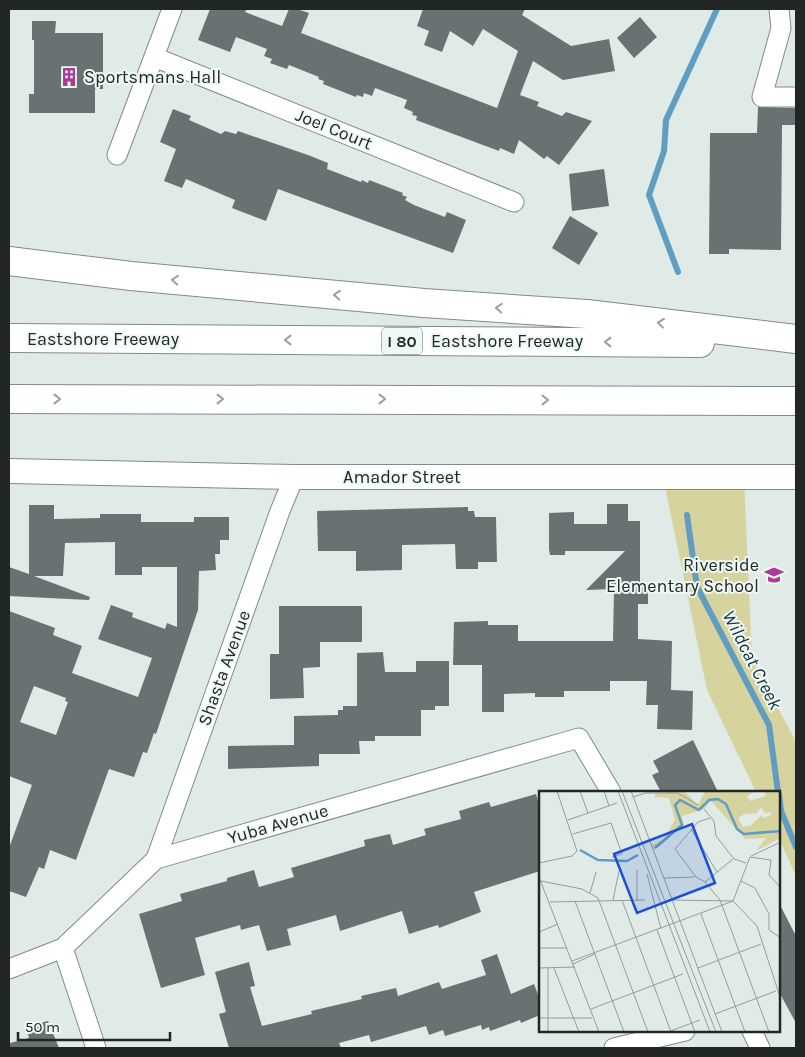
<svg xmlns="http://www.w3.org/2000/svg" width="805" height="1057" viewBox="0 0 805 1057" font-family="Karla,sans-serif">
<style>
.green{fill:#d7d39e}
.lines{fill:none;stroke-linecap:round;stroke-linejoin:round}
.stream{stroke:#5f9dc3;stroke-width:6}
.building{fill:#687273;fill-rule:evenodd}
.minor-casing{stroke:#818b87;stroke-width:21}
.tertiary-casing{stroke:#818b87;stroke-width:26}
.motorway-casing{stroke:#818b87;stroke-width:30}
.minor{stroke:#fff;stroke-width:19}
.tertiary{stroke:#fff;stroke-width:24}
.motorway{stroke:#fff;stroke-width:28}
.oneway{stroke:#9c9d9c}
.labels{text-anchor:middle;dominant-baseline:central;stroke-width:4;stroke-linejoin:round;paint-order:stroke}
.shield{fill:#eef8f4;stroke:#5f6562;stroke-width:1}
.shield-label{font-size:16px;font-weight:bold;fill:#222624}
.poi-label{font-size:18px;fill:#222624;stroke:#eef8f4;text-anchor:start}
.street-label{font-size:18px;fill:#222624;stroke:#eef8f4}
.water-label{font-size:19px;font-style:italic;fill:#143142;stroke:#eef8f4}
.inset-river{fill:none;stroke:#5f9dc3;stroke-width:2.5}
.inset-road{fill:none;stroke:#949c99;stroke-width:1}
.view{fill:#1d4ed8;fill-opacity:0.15;stroke:#1d4ed8;stroke-width:2.5}
.inset-edge{fill:none;stroke:#222624;stroke-width:2.5}
</style>
<rect width="100%" height="100%" fill="#e0ebe7"/>
<path class="green" d="M663,477H744L752,658L796,742V876L779,839V792H756L707,690Z"/>
<g class="lines">
<path class="stream" d="M678,272L649,195L664,151L666,120L717,9
M687,515L697,587L769,725L778,792
M779,794L781,811L796,847"/>
</g>
<path class="building" d="M210,9H247L245,12L282,26L289,9H297L309,13L301,33L497,108L518,51L483,29L473,46L450,31L442,52L424,45L429,31L417,26L423,9H525L522,15L571,46L609,39L615,71L563,80L533,61L520,95L539,102L537,106L562,116L566,112L592,121L559,165L547,156L544,159L519,140L514,154L500,148L499,151L416,120L417,116L412,115L413,112L404,108L407,100L375,88L372,96L364,93L363,97L357,95L356,97L323,84L324,81L318,79L319,77L289,65L287,69L270,63L272,59L264,56L267,49L236,37L230,52L198,40Z
M640,17L657,37L634,58L617,38Z
M32,21H56L55,33H103V89H95V113H29V94H34V40H32Z
M758,107L796,108V125H782L781,250L729,249V254H709L710,133H757Z
M173,109L191,116L189,120L221,134L225,131L236,134L238,131L308,155L328,163L327,169L361,182L362,180L368,183L369,180L403,193L402,195L407,197L405,200L414,205L445,217L447,212L466,220L453,253L278,189L266,221L232,208L235,200L186,179L182,188L164,181L176,149L160,142Z
M604,169L609,206L572,211L569,174Z
M570,216L598,233L579,265L552,248Z
M607,504H628V521H640V584H648V604H638V639L672,641L671,690L693,691L692,730L657,729L658,705H646L647,681H610V691H564V697H535V693L504,694V712H482V665H453L454,622L488,621V625H518V641H613L614,589L586,590L625,551H565V555H550L549,549V513L574,512V524H607Z
M29,505H54V519L100,518V514H141V522H194V517H229V540H220V554H215L216,570L199,571L198,610L156,734L154,733L147,753L143,752L134,777L109,769L76,860L50,850L44,869L39,867L26,897L9,891V848L32,785L9,776V611L55,628L53,635L82,646L72,673L138,697L152,658L98,639L111,605L133,613L132,617L165,629L167,623L177,627V567H142V575H115V542L65,543L63,576H34L90,597L89,600L9,596V567L29,574ZM34,686L66,698L65,701L68,702L56,735L20,722Z
M468,507V511H474L475,517H496L497,562H478V569H456L455,544L402,545V570L356,571V551H318L317,511Z
M279,606H362V642H320V667L303,668L304,698L270,699V654H279Z
M383,652L385,672H416V661H449V706H435V710H421V736H375V741H359L360,754H319V766L228,769V746L294,745V716L338,715V710H343V706H357V653Z
M693,740L718,792H661L652,775L659,772L653,761Z
M536,794L540,808V871L474,892L481,912L439,928L438,925L409,934L402,911L340,931L336,915L287,929L291,945L267,951L259,925L241,930L240,925L195,938L205,975L161,988L139,914L182,901L180,894L227,881V878L254,870L259,887L294,877L291,868L365,846L364,840L390,834L393,845L426,835L424,829L461,819L459,811L489,802L491,807Z
M779,903L796,936V1023L779,992Z
M497,954L511,994L534,984L540,1000V1015L521,1023L520,1020L490,1031L489,1027L482,1030L481,1025L445,1036L443,1030L429,1035L426,1026L371,1042L369,1035L339,1043L341,1048H229L219,1014L226,1012L215,972L249,962L255,986L250,987L262,1026L312,1014L311,1011L362,999L361,996L396,988L398,996L439,982L442,989L486,975L481,960Z
M48,1021L59,1048H10V1043L29,1038L26,1027Z"/>
<g class="lines">
<g class="minor-casing">
<path id="minor" d="M779,9L781,28L762,97H796
M154,57L514,202
M117,155L172,9
M156,859L280,511L294,477
M63,948L96,1048
M9,969L63,948L156,859L579,738L611,792
M752,1031L760,1048
M614,1048L685,1031"/>
</g>
<g class="tertiary-casing">
<path id="tertiary" d="M9,471L294,477H796"/>
</g>
<g class="motorway-casing">
<path id="motorway" d="M9,261L131,276L424,303L587,314L796,339
M9,338L700,343
M9,399L796,401"/>
</g>
<use href="#minor" class="minor"/>
<use href="#tertiary" class="tertiary"/>
<use href="#motorway" class="motorway"/>
</g>
<defs><path id="oneway-chevron" d="M-2-3.5L2.5 0L-2 3.5" fill="none" stroke-width="1.6" stroke-linecap="round" stroke-linejoin="round" transform="scale(1.25)"/></defs>
<g class="oneway">
<use href="#oneway-chevron" transform="translate(175 280) rotate(-175)"/>
<use href="#oneway-chevron" transform="translate(337 295) rotate(-175)"/>
<use href="#oneway-chevron" transform="translate(499 308) rotate(-176)"/>
<use href="#oneway-chevron" transform="translate(661 323) rotate(-173)"/>
<use href="#oneway-chevron" transform="translate(288 340) rotate(-180)"/>
<use href="#oneway-chevron" transform="translate(608 342) rotate(-180)"/>
<use href="#oneway-chevron" transform="translate(57 399)"/>
<use href="#oneway-chevron" transform="translate(220 399)"/>
<use href="#oneway-chevron" transform="translate(382 399)"/>
<use href="#oneway-chevron" transform="translate(545 400)"/>
</g>
<defs>
<g id="building-bare" transform="scale(1.5)"><path d="M-4-6H4V6H1V3H-1V6H-4ZM-2.5-4.3h1.7v1.8h-1.7ZM.8-4.3h1.7v1.8H.8ZM-2.5-1h1.7V.8h-1.7ZM.8-1h1.7V.8H.8Z" fill="#ab3b96" stroke="#eef8f4" stroke-width="2.5" paint-order="stroke"/></g>
<g id="school-bare" transform="scale(1.5)"><path d="M0-5L7-2L0 1L-7-2ZM-4 1L0 2.5L4 1V4Q0 6-4 4Z" fill="#ab3b96" stroke="#eef8f4" stroke-width="2.5" paint-order="stroke"/></g>
</defs>
<g fill-rule="evenodd">
<use href="#building-bare" x="69" y="77"/>
<use href="#school-bare" x="774" y="575"/>
</g>
<g class="labels">
<rect class="shield" x="382" y="327.5" width="40" height="27" rx="4"/>
<g class="shield-label">
<text x="402" y="341">I 80</text>
</g>
<g class="poi-label">
<text x="84" y="77">Sportsmans Hall</text>
<text x="759" y="565" text-anchor="end">Riverside<tspan x="759" dy="21">Elementary School</tspan></text>
</g>
<g class="street-label">
<text transform="translate(334 129) rotate(22)">Joel Court</text>
<text x="103" y="339">Eastshore Freeway</text>
<text x="507" y="341">Eastshore Freeway</text>
<text x="402" y="477">Amador Street</text>
<text transform="translate(224 668) rotate(-70)">Shasta Avenue</text>
<text transform="translate(278 824) rotate(-16)">Yuba Avenue</text>
</g>
<g class="water-label">
<text transform="translate(752 660) rotate(63)">Wildcat Creek</text>
</g>
</g>
<g transform="translate(539 791)">
<rect width="241" height="241" fill="#e0ebe7"/>
<path d="M145,0L159,14L166,0H217L208,5L211,10L226,5L225,0H241V47L217,60L227,47L206,48L172,10L165,18L143,25L145,34L114,60L112,54L125,48L136,29L130,7L116,6V2ZM222,16L226,22L233,21L232,24L224,27L223,24L211,35L204,36L199,27L205,23L218,22Z" fill="#d7d39e" fill-rule="evenodd"/>
<path class="inset-river" d="M116,57L143,34L136,14L141,9L160,19L170,9L179,8L187,13L198,38L205,43L242,40M41,59L59,69L88,70L99,64"/>
<path class="inset-road" d="M41,0L49,22M65,0L70,15M79,0L171,241M83,0L177,241M92,0L183,241M94,6L107,2H139L159,14M165,18L175,30L177,45L195,68L207,72M171,27L159,31L136,58L157,86L166,91L181,109L230,241M29,29L78,12M152,38L178,81M34,43L72,32L83,63L73,66M212,65L242,51M0,72L33,65L38,60L18,0M108,83L122,138M0,86L60,241M125,87L156,86M2,90L43,98L59,107L109,241M202,90L216,97L230,123V139L242,147M166,91L194,68M51,102L57,81M74,109L80,80M83,109L132,241M98,109V79M133,109L194,110L218,135L242,209M36,110L85,241M11,111L106,109M162,123L206,241M118,139L156,241M0,141L19,133M0,157H28M33,170L194,110L211,66L232,69L230,84L242,97M34,173L56,163M0,177L36,176M9,177V241M15,177L40,241M159,177L222,153M52,218L144,183M176,223L237,200M0,227H53M129,241L161,229"/>
<path class="view" d="M153,33L176,92L98,122L75,63Z"/>
<rect width="241" height="241" class="inset-edge"/>
</g>
<rect width="805" height="1057" fill="none" stroke="#222624" stroke-width="20"/>
<path d="M18 1032v8h152v-8" fill="none" stroke="#222624" stroke-width="2.5"/>
<text x="25" y="1032" font-size="15" fill="#222624" stroke="#eef8f4" stroke-width="4" paint-order="stroke">50 m</text>
</svg>
